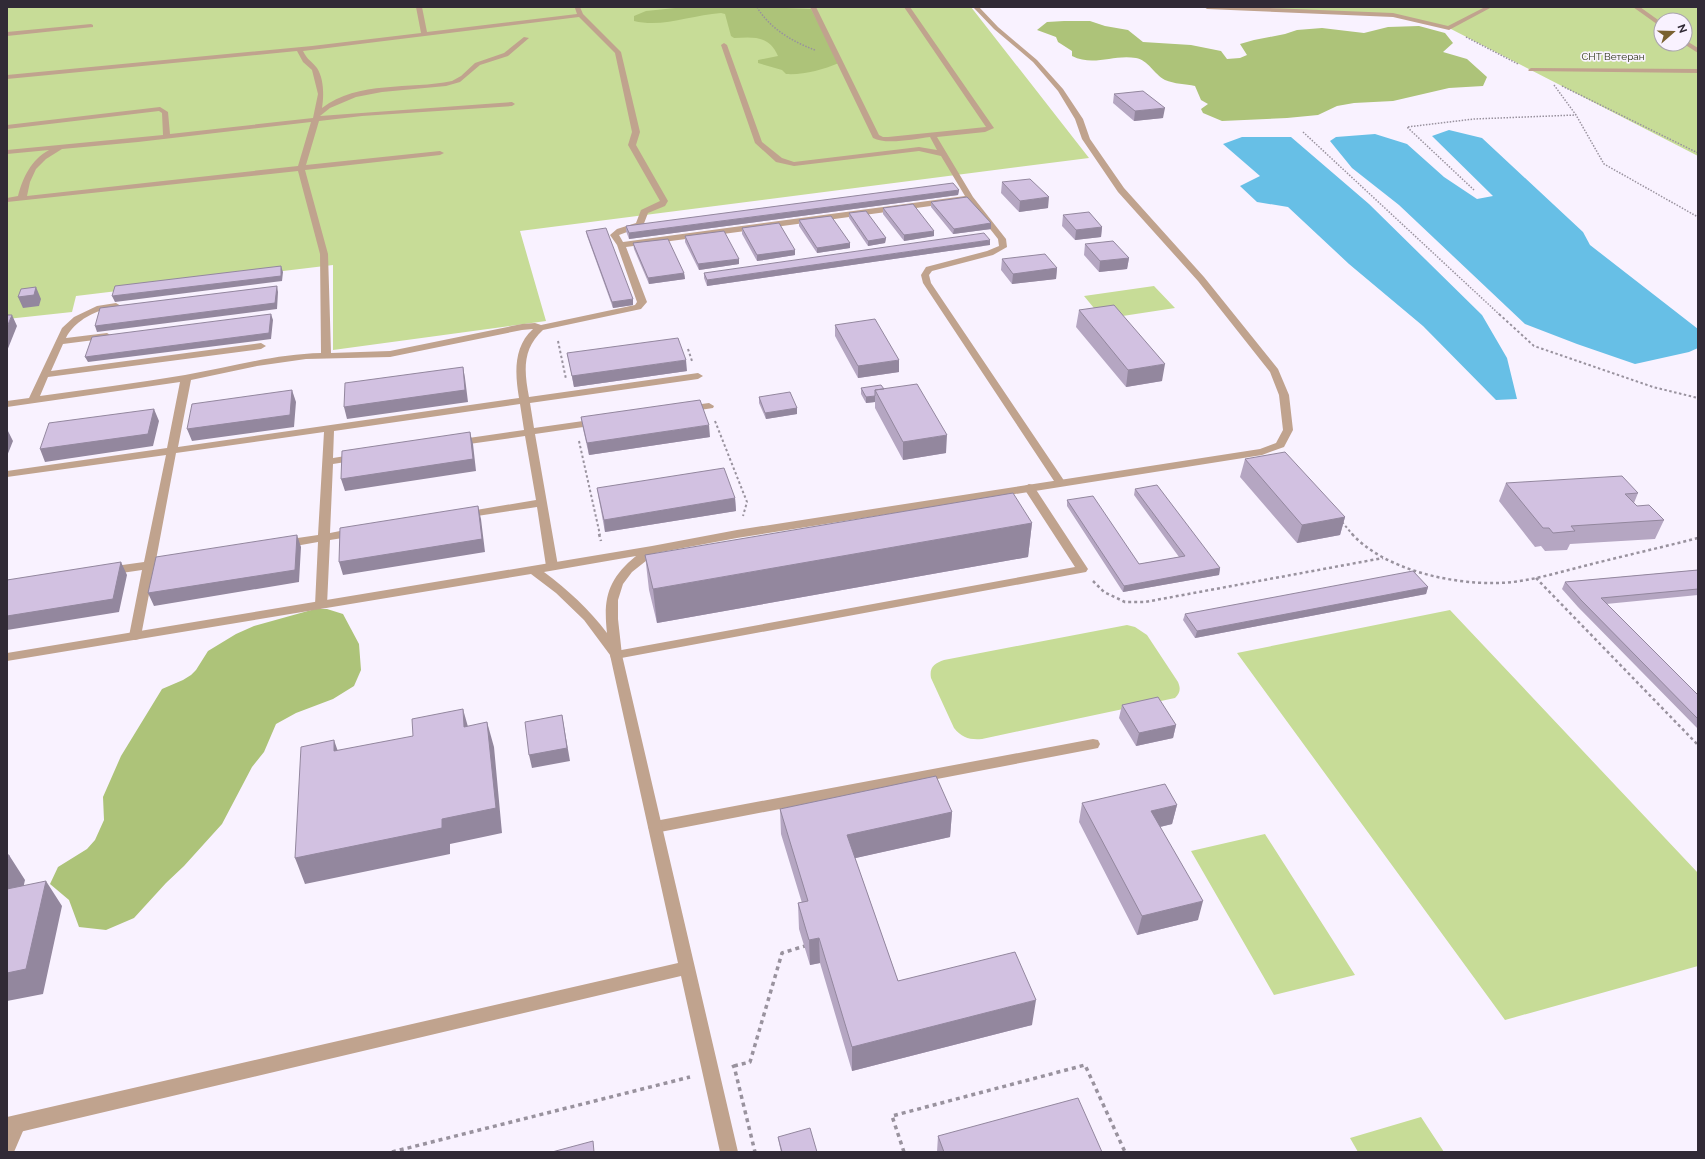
<svg xmlns="http://www.w3.org/2000/svg" width="1705" height="1159" viewBox="0 0 1705 1159" font-family="Raleway,sans-serif">
<style>
.green{fill:#c7dc97;fill-rule:evenodd}
.forest{fill:#adc379}
.water{fill:#67bfe6}
.lines{fill:none;stroke-linecap:round;stroke-linejoin:round}
.path-far3{stroke:#99929e;stroke-width:1.5;stroke-dasharray:1.5 1.5;stroke-linecap:butt}
.path-far2{stroke:#99929e;stroke-width:2;stroke-dasharray:2.5 2.5;stroke-linecap:butt}
.path-far1{stroke:#99929e;stroke-width:2.5;stroke-dasharray:3 3;stroke-linecap:butt}
.path{stroke:#99929e;stroke-width:3.5;stroke-dasharray:4 4;stroke-linecap:butt}
.lane{fill:#c0a38e;fill-rule:evenodd}
.street{fill:#c0a38e;fill-rule:evenodd}
.wall{fill:#b5a6c2}
.shaded-wall{fill:#93879e}
.building{fill:#d2c1e1;stroke:#93879e}
.labels{text-anchor:middle;dominant-baseline:central;stroke-width:3.5;stroke-linejoin:round;paint-order:stroke}
.far-park-label{font-size:10px;fill:#2b3414;stroke:#f9f2ff}
</style>
<rect width="100%" height="100%" fill="#f9f2ff"/>
<path class="green" d="M7,7H971L1089,158L520,231L546,321L333,350V265L76,296L72,312L7,319Z
M1241,7H1698V156L1449,28L1393,15ZM1661,20H1685V44H1661Z
M1154,286L1175,308L1103,319L1084,296Z
M1450,610L1698,873V966L1505,1020L1237,653Z
M1127,625L1135,627L1147,635L1178,682C1181,689 1180,693 1175,698L982,739C970,740 962,738 954,728L931,678C929,667 935,663 944,660Z
M1265,834L1355,975L1274,995L1191,851Z
M1421,1117L1444,1152H1358L1350,1138Z"/>
<path class="forest" d="M685,7H761L811,9L839,63C822,70 804,75 786,74L782,70L758,63V60L778,56C769,35 753,37 734,38L731,36L725,14L721,13C691,15 663,28 634,21V16L646,11Z
M1064,21H1090L1105,26L1128,30L1143,42L1191,45L1221,51L1227,59L1240,58L1247,55L1240,44L1254,40L1285,34L1297,30L1322,28L1364,33L1388,27L1419,26L1445,33L1453,43L1443,52L1467,59L1487,77L1483,86L1449,88L1393,101L1354,103L1337,106L1318,115L1287,118L1222,121L1203,113L1201,109L1208,104L1201,100L1195,86C1186,84 1174,84 1165,80C1154,74 1148,60 1136,58C1113,54 1094,67 1072,56V51L1058,42L1056,37L1037,30L1047,22Z
M315,609H327L343,614L359,644L361,670L354,686L333,699L296,713L276,724L264,752L252,767L222,824L184,866L166,883L134,918L106,930L79,927L69,900L50,884L58,867L87,849L95,840L104,820L103,797L121,756L162,689L183,680L191,675L196,670L208,651L236,634L254,626Z"/>
<path class="water" d="M1449,130L1482,138L1583,232L1590,245L1698,329V348L1689,352L1635,364L1577,344L1525,324L1399,205L1352,168L1330,141L1336,137L1375,134L1407,144L1444,177L1477,199L1493,196L1432,136Z
M1242,137H1291L1369,204L1482,315L1507,358L1517,399L1496,400L1423,326L1349,264L1288,207L1257,202L1240,186L1260,176L1223,144Z"/>
<g class="lines">
<path class="path-far3" d="M757,7C769,28 793,42 815,50
M1466,37L1518,64
M1554,85L1576,115L1604,164L1698,217
M1562,86L1698,153
M1303,132L1500,315
M1474,190L1407,127L1474,119L1576,115"/>
<path class="path-far2" d="M1499,314L1534,346L1653,387L1698,398
M558,341L566,379
M688,349L692,361
M715,421L747,502L743,516
M579,441L600,535
M1342,522L1353,535"/>
<path class="path-far1" d="M599,534L601,541
M1352,534C1384,569 1449,584 1496,583C1524,583 1552,574 1580,567C1619,557 1659,548 1698,538
M1536,578L1698,745
M1093,581L1104,592L1125,602H1145L1383,558"/>
<path class="path" d="M734,1066L750,1062L782,953L805,946
M732,1067L734,1066L755,1152
M392,1152L690,1077
M904,1152L892,1116L1085,1065L1125,1152"/>
<path class="lane" d="M416,7H422L427,32L577,14L575,8L580,7L583,14L621,52L640,132L636,145L668,201L665,206L648,213L643,226L619,235L623,242L965,196L941,156L919,151L794,166L776,162L755,143L721,45L724,43L727,45L762,142L782,158L794,162L919,147L937,150L930,137C914,139 886,145 873,138L810,7H816L879,135L883,137H888L986,127L904,7H910L994,128L985,132L937,137L973,197L1006,239L1007,247L993,255L932,271L929,275L931,283L1065,482L1064,484H1056L923,283L921,275L926,267L987,251L999,246L998,239L968,201L626,247L647,302L641,309L543,330C522,349 524,371 529,397L698,373L703,376L698,379L530,403L534,428L597,419L602,422L597,425L535,434L558,566L556,569H548L546,566L537,507L464,518L460,517L458,515L460,513L464,512L536,500L525,436L455,446L450,443L455,440L524,430L520,404L334,431L333,458L358,454L363,457L358,460L333,464L330,533L355,528L359,529L361,532L359,535L355,536L330,540L327,605L325,608H317L315,605L318,542L284,548L280,547L278,544L280,541L284,540L318,535L324,432L176,453L156,560L169,558L173,559L175,562L173,565L154,568L141,636L139,639L135,640L131,639L129,636L142,570L108,575L104,574L102,571L104,568L108,567L144,562L166,455L7,477V471L167,448L180,382L7,407V401L29,398L62,328L74,317L97,306L116,303L121,306C116,311 109,309 103,310C88,314 72,325 66,338L107,333L112,336L110,338L63,344L51,371L261,343L266,346L261,349L48,377L40,396C88,389 137,383 185,375C231,367 275,354 321,353L320,254L298,171L7,202V198L18,196C23,177 31,160 49,150L7,154V150L163,135L162,113L159,111L7,129V125L160,107L168,112L170,134L313,118L318,94L312,70L303,62L297,51L7,79V75L312,46L421,33ZM579,17L615,53L632,132L628,145L660,201L641,210L636,223L617,229L610,235L617,245L637,302L635,305L541,325L535,323L522,324L390,351L331,353L328,254L305,170L440,155L444,153L440,151L306,165L319,121L362,116L512,106L515,104L512,102L320,116L330,108L356,97L382,92L446,86L460,82L480,65L508,56L529,38L524,37L504,53L475,63L461,76L452,81C410,90 358,80 322,108C324,95 324,79 317,68C311,60 308,61 303,51ZM311,122L298,166L27,196L30,182L36,169L46,159L62,149L138,142ZM533,329C513,347 515,374 519,398L178,447L191,380L257,366L306,359L390,357L522,330Z
M1204,7H1248L1393,13L1448,26L1485,7H1492L1449,30L1393,17L1207,9Z
M1633,7H1640L1661,22V27Z
M91,24L93,25V27L7,36V32Z
M1685,40L1698,48V53L1684,44Z
M1531,68L1698,69V73L1529,71L1528,70Z
M709,403L714,406L713,408L687,412L682,409L687,406Z
M1029,484L1033,485L1088,569L1086,572L616,659L611,658L610,655L611,652L616,651L1075,567L1023,487Z
M1093,739L1098,740L1100,744L1098,748L1093,749L655,833L650,831L648,827L650,823L655,821Z
M17,1115L23,1118L26,1124L14,1152H7V1126L11,1118Z"/>
<path class="street" d="M973,7H979L998,27L1037,60L1063,89L1083,119L1090,139L1124,188L1204,277L1278,369L1289,395L1293,430L1284,447L1262,455L737,538L656,553L632,572L623,584L618,600V619L622,655L738,1152H720L681,976L7,1135V1117L678,963L610,655L584,620L556,593L531,574L7,661V653L652,546L737,530L1260,449L1276,443L1283,430L1279,395L1270,372L1198,281L1118,192L1082,139L1075,119L1058,91L1033,62L994,29ZM636,556C608,579 603,598 607,633C589,609 568,590 544,572Z"/>
</g>
<path class="wall" d="M1114,94L1163,118L1134,121L1113,103Z
M1002,182L1048,208L1019,212L1001,193Z
M959,190L958,195L629,239L626,231V226Z
M931,202L991,223V229L953,234L931,207Z
M883,208L934,236L904,241L883,214Z
M849,213L886,238L885,243L868,246L849,218Z
M1063,215L1102,227L1101,237L1075,240L1062,226Z
M799,220L850,243V248L817,253L799,226Z
M742,228L795,255L757,261L742,234Z
M586,231L633,305L613,308L587,236Z
M685,236L739,264L699,270L685,242Z
M633,243L684,273L685,279L649,284L634,249Z
M1085,244L1129,258L1127,269L1099,272L1084,255Z
M990,245L707,286L704,278V273Z
M1002,259L1057,268L1056,279L1012,284L1001,270Z
M1079,310L1162,381L1126,387L1076,327Z
M835,325L899,372L858,378L835,336Z
M567,353L687,371L574,387Z
M861,388L884,389L946,453L903,460L875,408V402L866,403L861,394Z
M759,397L797,408V414L766,419L759,403Z
M581,417L710,437L589,455L583,429Z
M1245,459L1345,517L1340,535L1297,543L1240,477Z
M1506,483L1638,493L1634,503L1637,506L1664,520L1655,539L1570,544L1567,550L1545,551L1541,546L1535,547L1499,501Z
M597,488L735,498L736,511L605,532L599,500Z
M1135,489L1220,568L1219,575L1123,592L1067,506V500L1139,564L1179,557L1134,495Z
M1032,523L1028,557L657,623L649,590L645,555Z
M1698,570V595L1606,604L1698,695V729L1578,607L1562,589L1565,582Z
M1428,587L1426,594L1195,638L1183,620L1185,614Z
M1122,705L1176,725L1173,738L1136,746L1119,718Z
M1082,803L1177,805L1172,824L1160,827L1198,920L1137,935L1079,822Z
M780,809L952,812L950,837L855,858L898,981L1032,1025L852,1071L820,963L810,965L799,929L798,903H802L781,834Z
M938,1136L1102,1152H937Z
M778,1137L817,1152H781L779,1143Z"/>
<path class="shaded-wall" d="M1165,108L1163,118L1134,121L1135,111Z
M959,190L958,195L629,239V233Z
M1049,197L1048,208L1019,212L1020,201Z
M991,223V229L953,234L954,229Z
M1102,227L1101,237L1075,240L1076,230Z
M934,231V236L904,241V235Z
M886,238L885,243L868,246V241Z
M990,240V245L707,286V280Z
M850,243V248L817,253V248Z
M795,250V255L757,261V255Z
M1129,258L1127,269L1099,272L1100,261Z
M739,259V264L699,270L698,264Z
M281,266L283,272L282,281L115,302L112,296Z
M1057,268L1056,279L1012,284L1013,274Z
M684,273L685,279L649,284L648,278Z
M277,286L278,292L277,309L97,332L95,326Z
M36,287L41,299L39,306L23,308L18,297Z
M633,299V305L613,308L612,302Z
M271,314L273,320L271,339L88,362L85,357Z
M12,315L17,326L7,351V327Z
M686,360L687,371L574,387L572,376Z
M899,360V372L858,378V366Z
M1165,364L1162,381L1126,387L1128,370Z
M463,367L465,378L468,402L347,419L344,407Z
M292,390L296,402L294,427L192,441L187,429Z
M875,396V402L866,403V397Z
M797,408V414L766,419L765,413Z
M154,409L159,421L153,446L45,462L40,449Z
M709,425L710,437L589,455L587,443Z
M7,429L13,441L7,456Z
M470,432L473,444L476,471L345,491L341,479Z
M947,435L946,453L903,460V442Z
M735,498L736,511L605,532L604,520Z
M478,506L481,519L485,552L343,575L339,562Z
M1345,517L1340,535L1297,543L1302,525Z
M1032,523L1028,557L657,623L653,589Z
M297,535L301,547L299,582L154,606L148,593Z
M121,562L127,575L119,612L7,630V616Z
M1220,568L1219,575L1123,592L1124,586Z
M1428,587L1426,594L1195,638L1197,631Z
M463,709L470,734L464,727Z
M562,715L570,761L532,768L529,755Z
M487,722L494,747L502,833L450,844V854L305,884L295,858L442,819Z
M1176,725L1173,738L1136,746L1139,733Z
M334,740L343,766L334,751Z
M1177,805L1172,824L1147,830L1151,811Z
M952,812L950,837L847,860V835Z
M9,855L25,880L17,915L7,900V863Z
M46,881L62,906L43,994L7,1001V973Z
M1203,901L1198,920L1137,935L1142,916Z
M819,938L820,963L810,965L809,940Z
M1036,1000L1032,1025L852,1071V1047Z"/>
<path class="building" d="M1143,91L1165,108L1135,111L1114,94Z
M1030,179L1049,197L1020,201L1002,182Z
M953,183L959,190L629,233L626,226Z
M967,197L991,223L954,229L931,202Z
M913,204L934,231L904,235L883,208Z
M866,211L886,238L868,241L849,213Z
M1089,212L1102,227L1076,230L1063,215Z
M831,216L850,243L817,248L799,220Z
M779,223L795,250L757,255L742,228Z
M606,228L633,299L612,302L586,231Z
M724,231L739,259L698,264L685,236Z
M984,233L990,240L707,280L704,273Z
M668,239L684,273L648,278L633,243Z
M1113,241L1129,258L1100,261L1085,244Z
M1045,254L1057,268L1013,274L1002,259Z
M281,266V276L112,296L115,286Z
M277,286L275,303L95,326L100,308Z
M36,287L34,295L18,297L21,289Z
M1114,305L1165,364L1128,370L1079,310Z
M271,314L269,333L85,357L92,337Z
M7,315H12L7,327Z
M875,319L899,360L858,366L835,325Z
M678,338L686,360L572,376L567,353Z
M463,367L465,390L344,407L345,383Z
M917,384L947,435L903,442L875,390Z
M881,385L884,389L875,390V396L866,397L861,388Z
M292,390L290,415L187,429L192,404Z
M790,392L797,408L765,413L759,397Z
M700,400L709,425L587,443L581,417Z
M154,409L148,434L40,449L49,423Z
M470,432L473,459L341,479L342,451Z
M1285,452L1345,517L1302,525L1245,459Z
M724,468L735,498L604,520L597,488Z
M1622,476L1638,493L1625,494L1637,506L1649,505L1664,520L1571,526L1575,531L1553,533L1549,528H1543L1506,483Z
M1157,485L1220,568L1124,586L1067,500L1093,496L1139,564L1185,556L1135,489Z
M1013,493L1032,523L653,589L645,555Z
M478,506L482,539L339,562L340,528Z
M297,535L295,570L148,593L156,557Z
M121,562L113,599L7,616V580Z
M1698,570V589L1601,598L1698,695V719L1581,600L1565,582Z
M1413,571L1428,587L1197,631L1185,614Z
M1158,697L1176,725L1139,733L1122,705Z
M463,709L464,727L487,722L496,808L442,819V828L295,858L301,747L334,740V751L413,736L412,719Z
M562,715L567,748L529,755L525,722Z
M936,776L952,812L847,835L898,981L1015,952L1036,1000L852,1047L819,938L809,940L798,903L808,901L780,809Z
M1165,784L1177,805L1151,811L1203,901L1142,916L1082,803Z
M7,855H9L7,863Z
M46,881L26,969L7,973V889Z
M1078,1098L1102,1152H944L938,1136Z
M810,1128L817,1152H782L778,1137Z
M593,1141L594,1152H552Z"/>
<g class="labels">
<g class="far-park-label">
<text x="1613" y="56">СНТ Ветеран</text>
</g>
</g>
<rect width="1705" height="1159" fill="none" stroke="#312a36" stroke-width="16"/>
<g transform="translate(1673 32) rotate(70)"><circle r="19" fill="#f9f2ff" stroke="#a9a2af"/>
<path d="M0-3L7 15L0 10L-7 15Z" fill="#796131"/>
<text y="-6" font-size="11" font-weight="bold" text-anchor="middle" fill="#312a36">N</text>
</g>
</svg>
